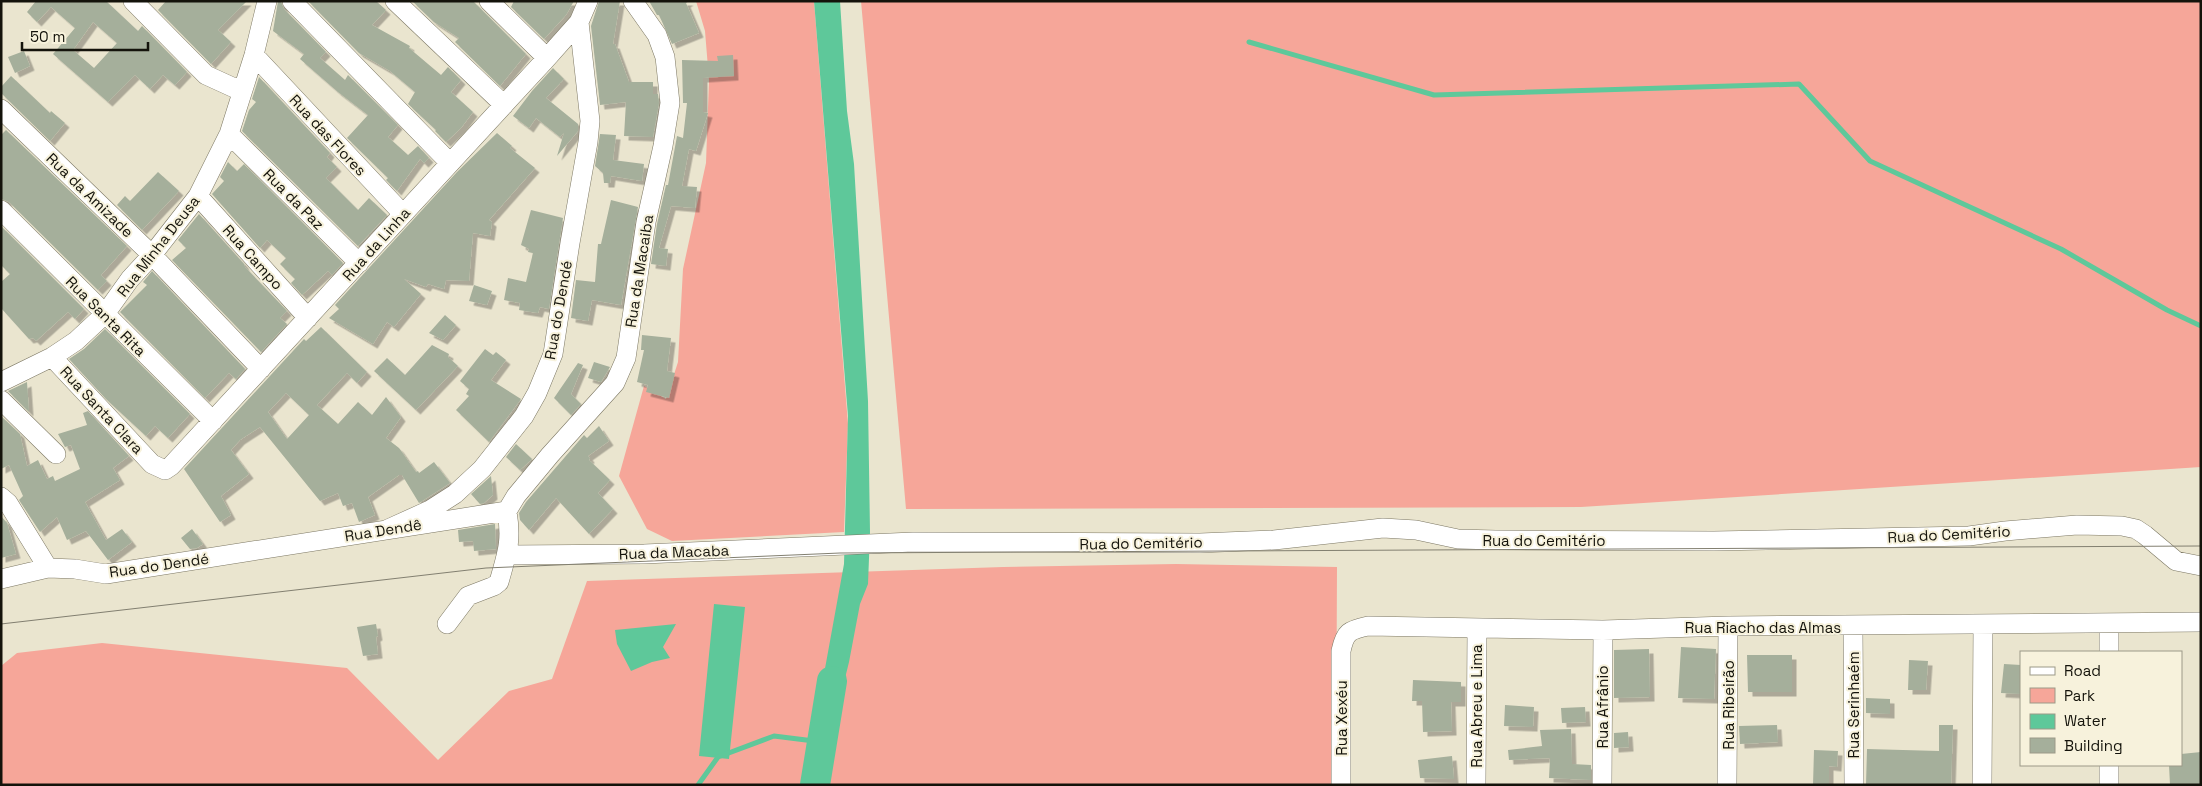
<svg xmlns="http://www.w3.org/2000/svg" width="2202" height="786" viewBox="0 0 2202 786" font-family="'Space Grotesk',sans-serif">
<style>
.green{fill:#f6a699}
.water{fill:#5ec89a}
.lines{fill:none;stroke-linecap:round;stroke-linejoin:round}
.stream{stroke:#5ec89a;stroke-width:5}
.river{stroke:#5ec89a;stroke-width:30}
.building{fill:#a5af9b;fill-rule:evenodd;filter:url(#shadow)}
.minor-casing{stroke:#7c7763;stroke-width:20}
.minor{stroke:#fff;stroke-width:19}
.tram{stroke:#827f70;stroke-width:1}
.labels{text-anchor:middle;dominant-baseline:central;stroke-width:4;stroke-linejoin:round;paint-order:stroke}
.street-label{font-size:15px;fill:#14130b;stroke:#f7f2dc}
</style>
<defs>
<filter id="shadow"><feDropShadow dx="4.5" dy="4.5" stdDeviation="0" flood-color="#0004"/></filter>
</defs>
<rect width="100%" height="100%" fill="#eae5cf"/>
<path class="green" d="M696,1H814L848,424L844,532L672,541L647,529L619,476L644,386L666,399L678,362L683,269L706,163L709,80L705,31Z
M861,1H2201V467L1581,507L906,509Z
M1176,564L1337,567L1336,785H1V666L17,653L102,643L347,668L438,760L509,691L552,679L587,581L1003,567Z"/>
<path class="water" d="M814,1H840L847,111L854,164L868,401L870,532L868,584L860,604L849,662L833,727L816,718L844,564L848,416Z
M714,604L745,607L729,759L699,756Z
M676,624L663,647L670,658L652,662L631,671L617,644L615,630Z"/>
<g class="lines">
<path class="stream" d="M1249,42L1434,95L1799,84L1870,161L2061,249L2167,310L2201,326
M698,785L718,757L774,736L822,742"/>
<path class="river" d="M815,785L832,681"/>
</g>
<path class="building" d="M36,1H106L138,31L142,26L187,72L175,85L163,75L150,89L135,75L108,102L53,54L75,28L51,7L37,22L27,12ZM93,22L117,43L94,68L73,50Z
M166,1H247L218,30L231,42L211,64L158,10Z
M278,1H281L284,9L326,52L320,58L345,80L348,75L398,125L388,137L408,155L418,146L429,158L424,163L420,159L397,191L386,180L388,178L347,138L368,115L338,92L300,59L304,54L273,31Z
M308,1H376L386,10L372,25L410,46L409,48L441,75L448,67L461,80L451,92L473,112L461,128L446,142L435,131L436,130L408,104L415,92L390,71L359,53Z
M412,1H473L526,54L500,86L455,42L459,38L434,22Z
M514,1H574L566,15L544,39L511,7Z
M599,1H620L613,44H615L629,82H653V94H658L659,103L653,137L624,136L626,102L600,105L591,26Z
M649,1H689L686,3L699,33L672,44L659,15H657Z
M24,51L30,66L15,73L8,57Z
M733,55L734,76L703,78V112L708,113L696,151L689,149L682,186L697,187L695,208L671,206L659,248L668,249L666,266L651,264L657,224L666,185H668L677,136L683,138L687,103H683L682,60L718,61L717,56Z
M553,68L564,79L546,98L578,124V131L557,156L564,133L560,137L536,118L529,128L513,116L532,91Z
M11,76L50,113L51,111L65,123L50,141L1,93V87Z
M259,77L330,153L327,157L337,167L326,178L358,210L369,198L387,215L358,246L242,131L249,110L256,102L252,99Z
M6,130L127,246L101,275L107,281L98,290L9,202L1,199V135Z
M497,133L512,146L510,148L535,168L489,220L492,222L490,236L473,233L469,281L446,280L444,289L428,284L426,287L404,279L421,294L394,327L387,322L373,344L329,318L339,309L335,305L457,172Z
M600,134L616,135L613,160L644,164L642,181L611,176L610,183H604L603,173L595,166Z
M228,162L237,171L244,164L343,263L332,275L328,271L302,295L291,283L295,279L280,264L286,258L267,240L260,248L212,194L224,181L220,177Z
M158,172L179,191L142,230L117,205L125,196L130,201Z
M611,200L638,207L621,305L592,300L588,321L571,318L576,280L595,282L598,244H601Z
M531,210L563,218L549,309L540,307L538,313L519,310L520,303L504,300L508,278L526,282L533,253L528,252L529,249L521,245Z
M199,214L244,264L245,267L287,311L280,318L287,324L261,352L172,260L186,248L178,240Z
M1,226L84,309L75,319L68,312L36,341L33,338L29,339L1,308V282L10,274L1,265Z
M152,271L245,369L236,379L229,373L205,398L120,312L147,285L143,282Z
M474,285L492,291L487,305L469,301Z
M445,315L456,325L443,340L429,333Z
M321,327L367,372L357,383L347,373L317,405L338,424L358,402L372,415L386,397L401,417L386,438L399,448L416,472L418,471L419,473L434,462L450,483L419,503L402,475H399L368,497L375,515L359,522L352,503L343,506L338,493L320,501L260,427L240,440L231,450L249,474L221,496L231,515L220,522L184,469L304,339L306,341ZM286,393L309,415L287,439L268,412Z
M105,329L190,414L168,438L155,426L146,436L106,399L69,359L84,349Z
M642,335L671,338L667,371L675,373L669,398L646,392L648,385L637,382L644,350H641Z
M432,345L449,354L448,357L458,366L416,410L374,371L387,358L405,375Z
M485,349L493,355L496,352L506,360L491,380L521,399L489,442L456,410L469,396L466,394L469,389L460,381Z
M594,362L610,367L601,382L588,378Z
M578,363L583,365L571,394L581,404L571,415L554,398Z
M27,382L29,412L8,391Z
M88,411L129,456L113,468L120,480L85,502L106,540L122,529L132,542L108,560L86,531L67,540L57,517L40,532L19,500L23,496L9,465L1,469V416L20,434L27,466L38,460L47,479L53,476L55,481L80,469L71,445L65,447L58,434L87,425L83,413Z
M599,426L609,441L588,456L590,458L589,460L610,480L598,493L613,509L589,534L556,498L529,530L520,520L519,513L526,502L584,435L587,438Z
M516,444L532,459L520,470L506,457Z
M491,476L493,495L484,503L480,504L471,494Z
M1,516L7,523L16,554L1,558Z
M495,524L496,549L474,551L473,541L459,542L458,530Z
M192,529L203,544L197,548L190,549L181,538Z
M376,624L378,636L376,637L378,654L363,656L357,627Z
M1681,647L1716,649L1714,699L1678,698Z
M1649,649L1650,697L1614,698V650Z
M1747,655H1792V692H1748Z
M1909,660L1928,661L1926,690H1908Z
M2004,664L2021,665V694L2001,693Z
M1413,680L1461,682V702H1451L1452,731L1423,732L1422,701H1412Z
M1866,698L1890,699V714L1866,713Z
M1505,705L1534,707L1533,727L1504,726Z
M1585,707L1586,722L1562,723L1561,708Z
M1777,725L1778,742L1740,744L1739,726Z
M1939,725H1953L1951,785H1866L1867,749L1939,751Z
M1571,729L1572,764L1591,765V780L1549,778L1550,758L1509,760L1508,750L1542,746L1540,730Z
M1628,732L1629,747L1614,748V733Z
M1814,750L1838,751L1837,767L1829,766V785H1813Z
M2201,752V785H2170L2169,765H2181V754Z
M1452,756L1454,779L1420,778L1418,760Z"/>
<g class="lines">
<g class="minor-casing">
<path id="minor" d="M133,1L206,75L241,91
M292,1L450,163
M395,1L504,105
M489,1L547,58
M254,55L403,214
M1,109L152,255L261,369
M229,134L359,263
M198,196L308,318
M1,210L213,421
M52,357L152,464L165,470L171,466L547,58L579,22L588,1
M1,382L52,357L76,341L105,314L130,279L152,255L198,196L229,134L254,55L267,1
M1,400L56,454
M1,497L8,503L48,568
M507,511L516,496L550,455L615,383L626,358L646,222L663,146L670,103L665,57L657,35L633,1
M388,529L430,510L455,494L482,469L524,416L537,393L553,354L570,243L588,142L590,121L579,22
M507,555L644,554L913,542L1200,543L1274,540L1383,528L1416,530L1458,539L1496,540L1714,541L1969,536L2005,531L2077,525L2122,526L2136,529L2145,535L2176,561L2201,566
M1,579L48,568L75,569L106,574L507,511
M447,624L468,596L494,586L499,582C507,553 512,542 507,511
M1853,626L1854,785
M2109,652V623
M1341,785V651C1345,632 1349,630 1368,626L1603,630L1728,626L2201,622
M1476,785L1477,628
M1602,785L1603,630
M1727,785L1728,626
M1982,785L1983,624
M2109,785V765"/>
</g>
<use href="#minor" class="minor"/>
<path class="tram" d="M1,624L486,568L840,553L2201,546"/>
</g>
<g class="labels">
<g class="street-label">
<text transform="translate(328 135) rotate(47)">Rua das Flores</text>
<text transform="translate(90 195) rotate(44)">Rua da Amizade</text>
<text transform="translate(294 199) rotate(45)">Rua da Paz</text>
<text transform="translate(376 244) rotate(-48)">Rua da Linha</text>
<text transform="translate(158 246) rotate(-52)">Rua Minha Deusa</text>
<text transform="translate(253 257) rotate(48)">Rua Campo</text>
<text transform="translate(639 271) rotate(-81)">Rua da Macaiba</text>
<text transform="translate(558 310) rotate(-80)">Rua do Dendé</text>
<text transform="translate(106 316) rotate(45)">Rua Santa Rita</text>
<text transform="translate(102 410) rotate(47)">Rua Santa Clara</text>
<text transform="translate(383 530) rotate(-9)">Rua Dendê</text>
<text transform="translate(1949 534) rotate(-3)">Rua do Cemitério</text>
<text x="1544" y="540">Rua do Cemitério</text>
<text transform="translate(1141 543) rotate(-1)">Rua do Cemitério</text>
<text transform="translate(674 552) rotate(-2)">Rua da Macaba</text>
<text transform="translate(159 565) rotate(-8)">Rua do Dendé</text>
<text x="1763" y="627">Rua Riacho das Almas</text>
<text transform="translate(1728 705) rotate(-90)">Rua Ribeirão</text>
<text transform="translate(1853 705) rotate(-90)">Rua Serinhaém</text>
<text transform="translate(1476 706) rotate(-90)">Rua Abreu e Lima</text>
<text transform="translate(1602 707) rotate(-90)">Rua Afrânio</text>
<text transform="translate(1341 718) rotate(-90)">Rua Xexéu</text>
</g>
</g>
<rect width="2202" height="786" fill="none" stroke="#14130b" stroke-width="5"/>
<rect x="2020" y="651" width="162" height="115" fill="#f7f2dc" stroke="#9c9988"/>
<rect x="2030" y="667" width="25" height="8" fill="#ffffff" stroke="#9c9988"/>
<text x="2064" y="676" font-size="15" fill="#14130b">Road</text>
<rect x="2030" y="688" width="25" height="15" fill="#f6a699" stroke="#9c9988"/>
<text x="2064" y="701" font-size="15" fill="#14130b">Park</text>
<rect x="2030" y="714" width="25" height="15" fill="#5ec89a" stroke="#9c9988"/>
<text x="2064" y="726" font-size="15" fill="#14130b">Water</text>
<rect x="2030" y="738" width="25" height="15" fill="#a5af9b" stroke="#9c9988"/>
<text x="2064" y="751" font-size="15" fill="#14130b">Building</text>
<path d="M22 42v8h126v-8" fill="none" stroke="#14130b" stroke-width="2.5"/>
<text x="30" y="42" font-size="15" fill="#14130b" stroke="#f7f2dc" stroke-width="4" paint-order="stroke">50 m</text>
</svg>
